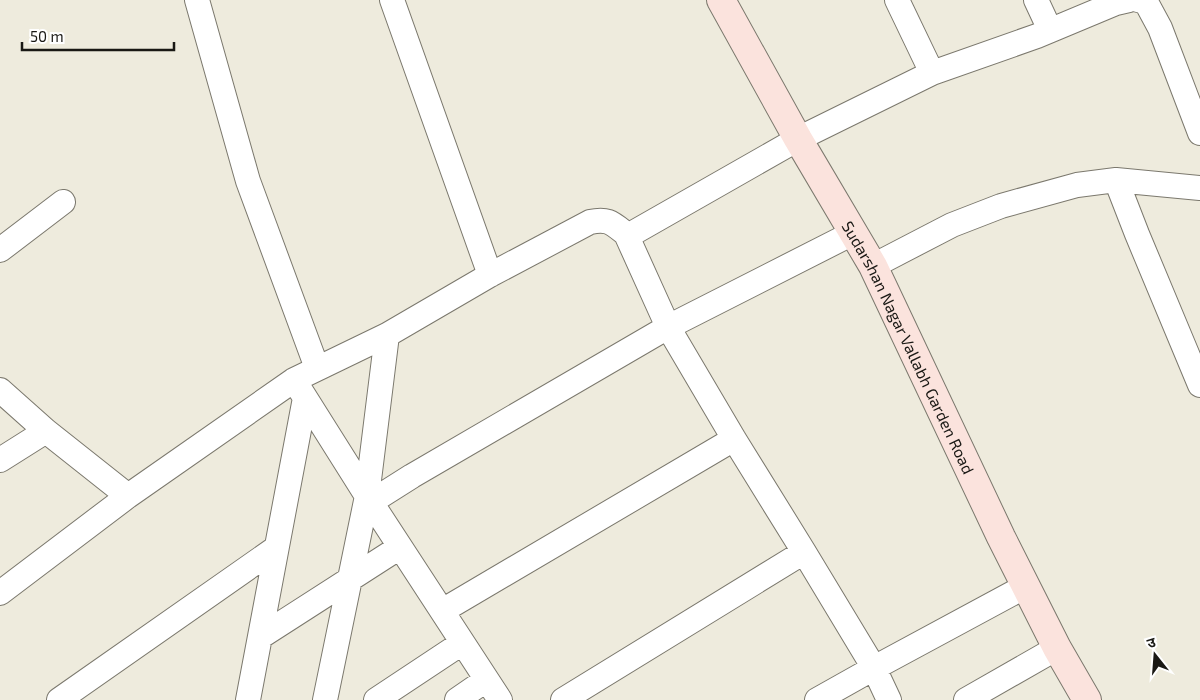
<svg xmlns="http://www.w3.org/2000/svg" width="1200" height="700" viewBox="0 0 1200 700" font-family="'Exo 2','Noto Sans Devanagari',sans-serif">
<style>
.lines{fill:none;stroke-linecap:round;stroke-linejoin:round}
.street-casing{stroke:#7b786d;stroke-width:26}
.secondary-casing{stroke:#7b786d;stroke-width:30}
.street{stroke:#fff;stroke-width:24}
.secondary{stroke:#fbe3dd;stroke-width:28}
.labels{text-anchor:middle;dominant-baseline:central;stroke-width:4;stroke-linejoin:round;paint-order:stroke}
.street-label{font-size:16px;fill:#191814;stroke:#fff}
</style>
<rect width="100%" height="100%" fill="#eeebdd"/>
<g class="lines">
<g class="street-casing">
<path id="street" d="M197,0L248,181L317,368
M392,0L490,275
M897,0L932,73
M1036,0L1050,30
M1138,0L1146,2L1160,28L1200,133
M1116,180L1137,234L1200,385
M626,234L668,327L734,439L804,552L874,668L889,700
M0,250L63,202
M873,266L952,225L1001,206L1077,185L1116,180L1200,188
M294,380L367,496L500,700
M0,390L46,431L128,496L294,380L387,335L490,275L590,222C608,218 612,223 626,234L633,233L798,139L932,73L1037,36L1116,3L1129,0
M0,460L46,431
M371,502L412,476L668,327L853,233
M0,593L128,496
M442,611L734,439
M260,637L400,547
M59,700L276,548
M248,700L305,398
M325,700L367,496L387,335
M376,700L462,643
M457,700L486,680
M563,700L804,552
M817,700L874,668L1026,586
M966,700L1057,648"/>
</g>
<g class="secondary-casing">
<g id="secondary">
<path id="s1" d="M721,0L798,139L873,266L1001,537L1057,648L1087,700"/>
</g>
</g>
<use href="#street" class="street"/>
<use href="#secondary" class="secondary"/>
</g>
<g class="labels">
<g class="street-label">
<text stroke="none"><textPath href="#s1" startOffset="395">Sudarshan Nagar Vallabh Garden Road</textPath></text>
</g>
</g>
<g transform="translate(1155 655) rotate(343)" stroke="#ffffff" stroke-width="4" paint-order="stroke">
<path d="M0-4L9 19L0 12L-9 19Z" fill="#191814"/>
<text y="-8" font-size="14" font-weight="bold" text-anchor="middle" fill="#191814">उ</text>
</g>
<path d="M22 42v8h152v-8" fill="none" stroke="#191814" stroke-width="2.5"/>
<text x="30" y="42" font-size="15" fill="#191814" stroke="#ffffff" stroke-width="4" paint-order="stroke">50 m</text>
</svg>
